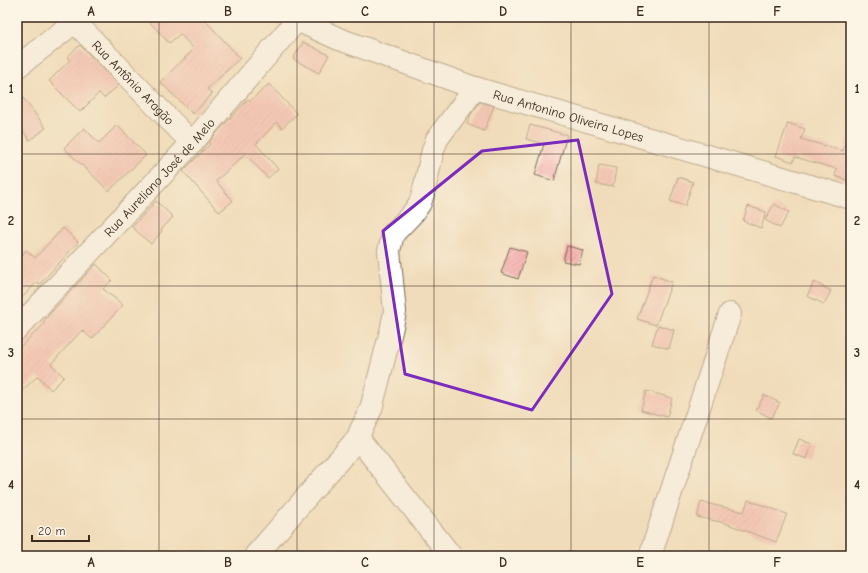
<svg xmlns="http://www.w3.org/2000/svg" width="868" height="573" viewBox="0 0 868 573" font-family="'Comic Neue',sans-serif">
<style>
.building{fill:url(#building-hatch)}
.lines{fill:none;stroke-linecap:round;stroke-linejoin:round}
.minor-casing{stroke:#7a6855;stroke-width:24}
.minor{stroke:#fff;stroke-width:22}
.marked{fill:none;stroke:#7b2cbf;stroke-width:3;stroke-linejoin:round}
.grid{fill:none;stroke:#3b2a1e;stroke-width:1;stroke-opacity:0.55}
.labels{text-anchor:middle;dominant-baseline:central;stroke-width:3;stroke-linejoin:round;paint-order:stroke}
.street-label{font-size:13px;fill:#3b2a1e;stroke:#fcf5e5}
.neatline{fill:none;stroke:#3b2a1e;stroke-width:1.5}
.grid-label{font-size:13px;text-anchor:middle;font-weight:bold;fill:#3b2a1e}
</style>
<defs>
<pattern id="building-hatch" width="6" height="6" patternUnits="userSpaceOnUse"><rect width="6" height="6" fill="#f7aeac"/><path d="M-1 1l2-2M0 6l6-6M5 7l2-2" fill="none" stroke="#c98e8b"/></pattern>
</defs>
<rect width="100%" height="100%" fill="#fcf5e5"/>
<filter id="ink" filterUnits="userSpaceOnUse"><feTurbulence type="fractalNoise" baseFrequency=".025" numOctaves="2"/><feDisplacementMap in="SourceGraphic" scale="8" xChannelSelector="R" yChannelSelector="G"/><feConvolveMatrix kernelMatrix="1 2 1 2 8 2 1 2 1" color-interpolation-filters="sRGB"/></filter>
<filter id="wash" filterUnits="userSpaceOnUse"><feTurbulence type="fractalNoise" baseFrequency=".012" numOctaves="4" result="noise"/><feDisplacementMap in="SourceGraphic" scale="16" xChannelSelector="R" yChannelSelector="G"/><feGaussianBlur stdDeviation="0.9" result="paint"/><feColorMatrix in="noise" values="0 0 0 0 0 0 0 0 0 0 0 0 0 0 0 0 0 1.4 0 .05"/><feComposite in="paint" operator="in"/></filter>
<g filter="url(#wash)">
<rect width="100%" height="100%" fill="#f0dcba"/>
<g id="blocks">
<path class="building" d="M145,17H202L240,58L207,89L212,94L193,114L160,82L194,49L180,34L169,43Z
M303,42L329,55L319,73L293,59Z
M80,45L119,85L104,98L99,93L80,112L49,81L70,60L67,57Z
M269,84L297,114L282,128L277,122L256,144L278,169L268,178L245,154L216,181L233,201L219,212L183,171L210,144L209,143L214,136L248,99L250,101Z
M17,90L46,128L30,140L17,124Z
M480,102L494,106L484,131L467,124L471,114Z
M788,123L805,129L801,139L843,151L848,135L851,136V182L835,176L837,169L795,157L793,162L776,156Z
M117,125L146,155L109,191L64,148L84,128L99,143Z
M530,125L567,135L554,181L535,175L544,144L526,139Z
M599,165L616,168L613,187L596,184Z
M678,177L693,182L685,206L670,201Z
M156,201L173,217L161,230L162,231L151,244L132,227Z
M774,204L789,212L780,228L765,220Z
M748,206L766,212L761,228L743,221Z
M63,228L78,242L40,284L37,282L17,303V261L26,250L35,258Z
M567,246L583,250L579,264L563,261Z
M510,247L527,252L518,279L501,273Z
M96,264L112,280L103,289L123,305L92,339L82,330L51,364L64,377L51,390L38,376L17,395V350L45,323L43,322L55,308Z
M653,275L672,282L656,325L637,319Z
M814,282L831,291L824,304L807,296Z
M658,325L674,330L669,349L652,344Z
M646,391L672,398L667,417L641,410Z
M764,395L780,403L771,418L756,410Z
M799,439L812,444L807,459L793,454Z
M748,500L787,514L776,542L725,523L697,517L701,502L744,512Z"/>
</g>
</g>
<g filter="url(#ink)">
<use href="#blocks" fill-opacity="0" stroke="#7a6855" stroke-width="1"/>
<g class="lines">
<g class="minor-casing">
<g id="minor">
<path id="s1" d="M292,17L297,20L339,39L475,88L851,198"/>
<path id="s2" d="M75,22L192,143"/>
<path d="M17,67L81,17"/>
<path id="s3" d="M17,329L192,143L297,20"/>
<path d="M359,442L358,438L360,432L371,409L391,331L395,312L389,251L393,234L413,213L420,203L423,194L433,150L437,139L475,88"/>
<path d="M255,556L358,438L451,556"/>
<path d="M650,556L730,314"/>
</g>
</g>
<use href="#minor" class="minor"/>
</g>
</g>
<path d="M0 0H868V573H0ZM578,140L612,294L532,410L405,374L383,231L482,151Z" fill="#f0dcba" fill-opacity=".55" fill-rule="evenodd"/>
<path class="marked" d="M578,140L612,294L532,410L405,374L383,231L482,151Z"/>
<path class="grid" d="M159,17V556M297,17V556M434,17V556M571,17V556M709,17V556M17,154H851M17,286H851M17,419H851"/>
<g class="labels">
<g class="street-label">
<text stroke="none"><textPath href="#s2" startOffset="84">Rua Antônio Aragão</textPath></text>
<text stroke="none"><textPath href="#s1" startOffset="294">Rua Antonino Oliveira Lopes</textPath></text>
<text stroke="none"><textPath href="#s3" startOffset="208">Rua Aureliano José de Melo</textPath></text>
</g>
</g>
<rect width="868" height="573" fill="none" stroke="#fcf5e5" stroke-width="44"/>
<path d="M32 535v6h57v-6" fill="none" stroke="#3b2a1e" stroke-width="2"/>
<text x="38" y="535" font-size="12" fill="#3b2a1e" stroke="#fcf5e5" stroke-width="3" paint-order="stroke">20 m</text>
<rect x="22" y="22" width="824" height="529" class="neatline"/>
<g class="grid-label">
<text x="91" y="16">A</text>
<text x="228" y="16">B</text>
<text x="365" y="16">C</text>
<text x="503" y="16">D</text>
<text x="640" y="16">E</text>
<text x="777" y="16">F</text>
<text x="11" y="93">1</text>
<text x="857" y="93">1</text>
<text x="11" y="225">2</text>
<text x="857" y="225">2</text>
<text x="11" y="357">3</text>
<text x="857" y="357">3</text>
<text x="11" y="489">4</text>
<text x="857" y="489">4</text>
<text x="91" y="567">A</text>
<text x="228" y="567">B</text>
<text x="365" y="567">C</text>
<text x="503" y="567">D</text>
<text x="640" y="567">E</text>
<text x="777" y="567">F</text>
</g>
</svg>
